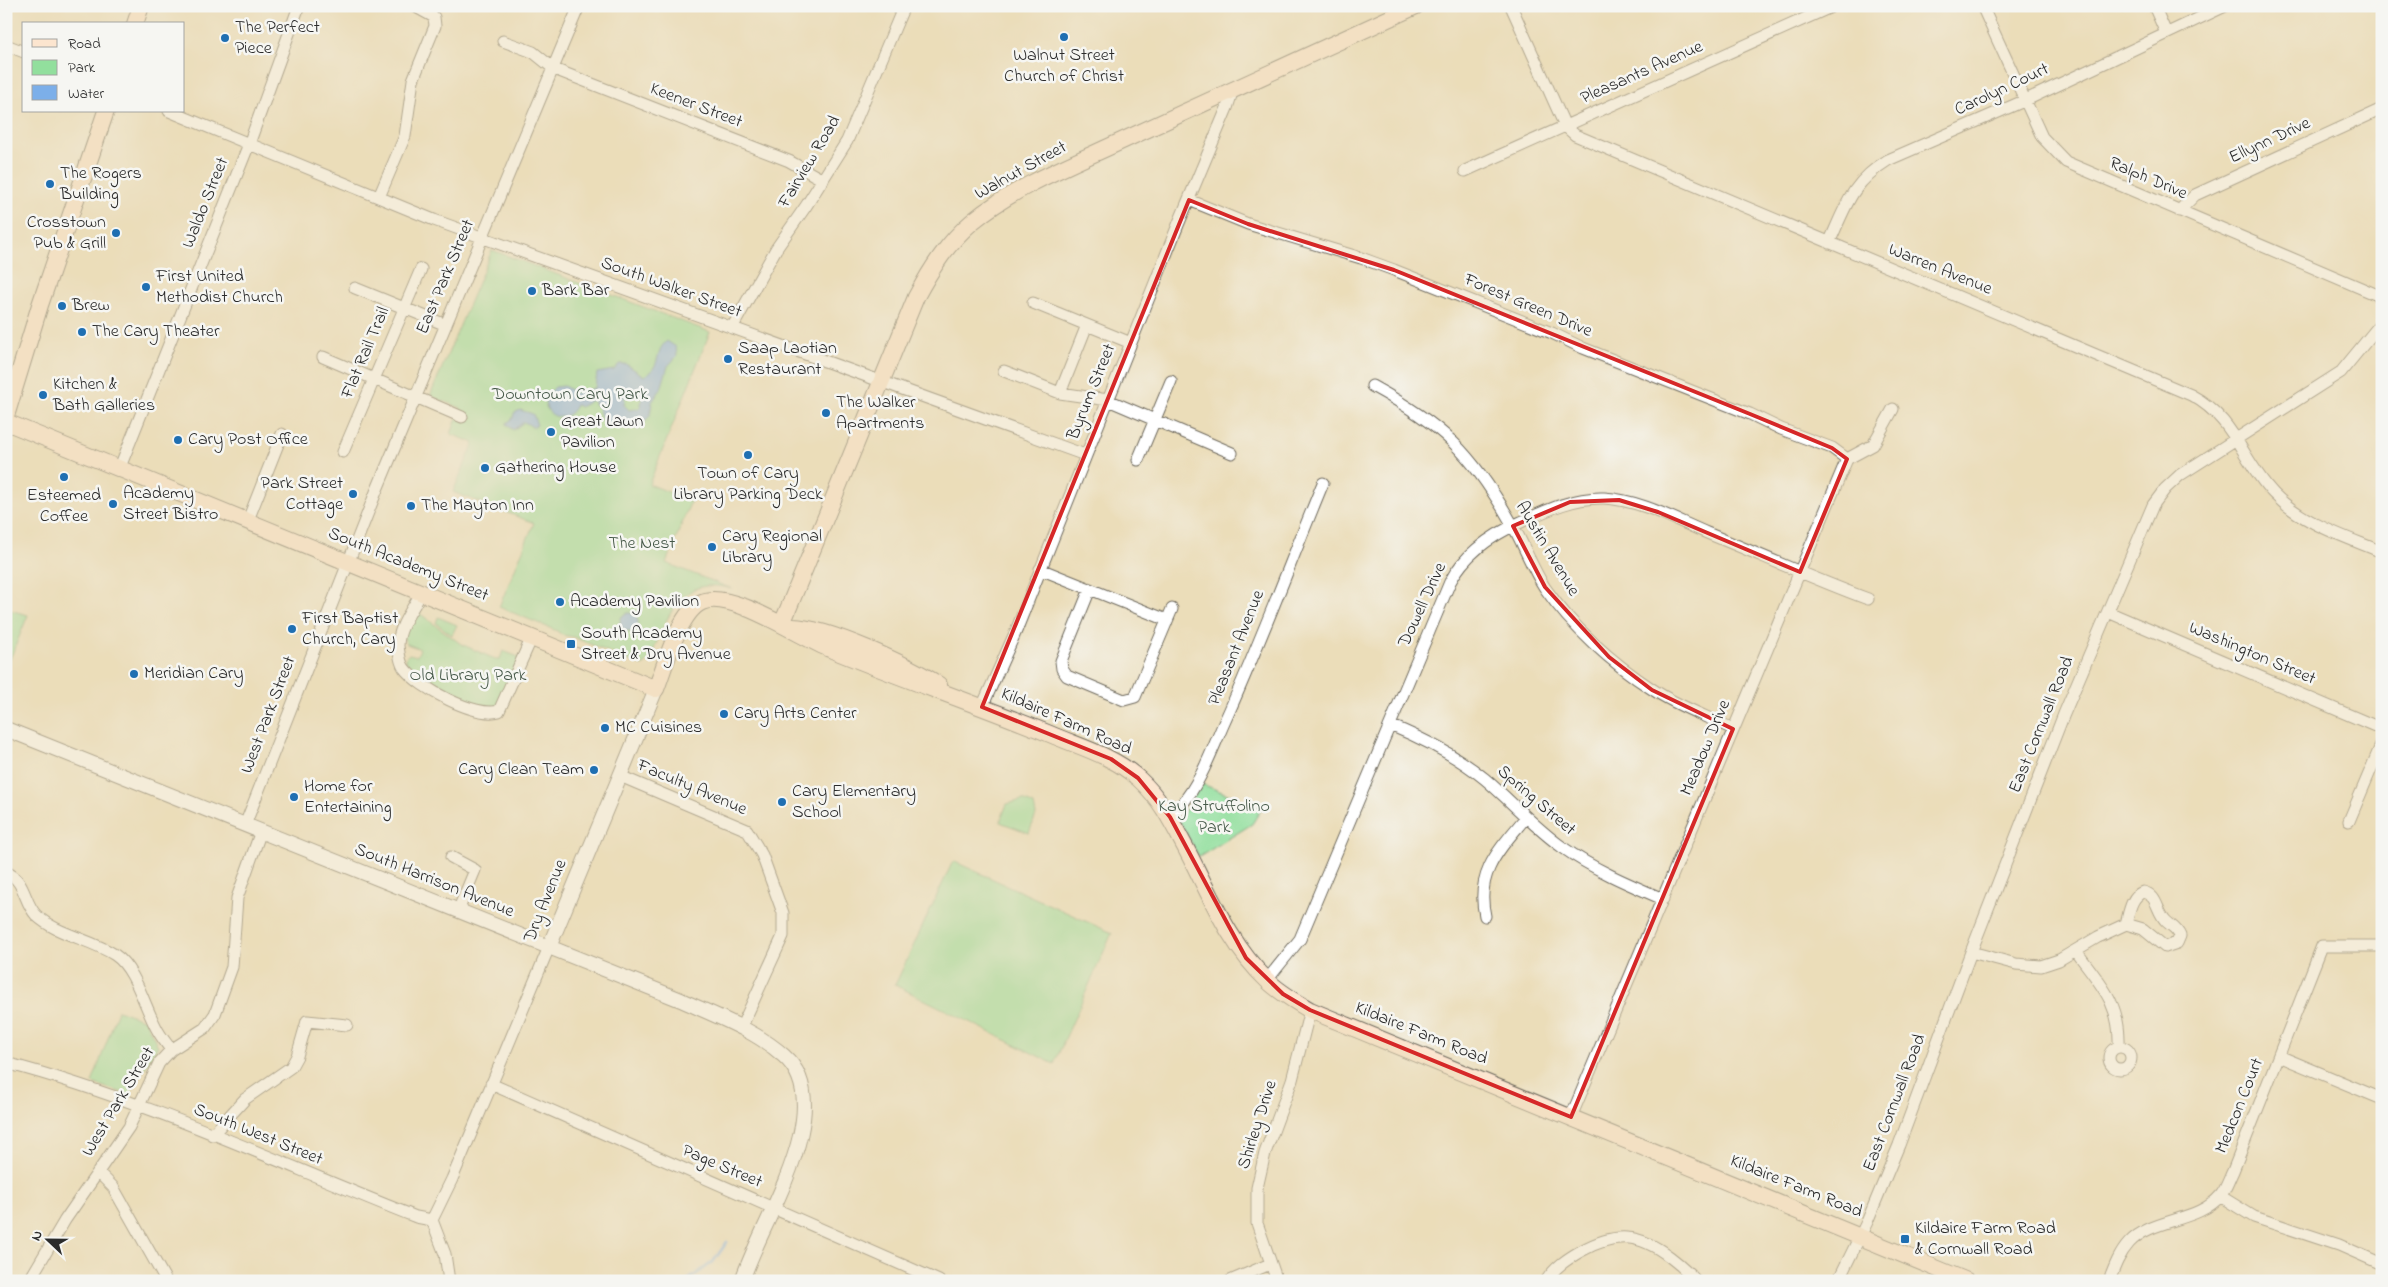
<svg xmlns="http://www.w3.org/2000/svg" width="2388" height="1287" viewBox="0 0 2388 1287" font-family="'Indie Flower',sans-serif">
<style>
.green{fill:#92df9d;stroke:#5e8564}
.water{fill:#7cafe9;stroke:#546d8a;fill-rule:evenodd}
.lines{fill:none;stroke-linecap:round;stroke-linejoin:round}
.stream{stroke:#7cafe9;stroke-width:3}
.minor-casing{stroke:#6e695d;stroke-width:13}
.tertiary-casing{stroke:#6e695d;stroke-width:16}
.secondary-casing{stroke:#6e695d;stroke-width:18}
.minor{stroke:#fff;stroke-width:11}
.tertiary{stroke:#fff;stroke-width:14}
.secondary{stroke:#fce5cf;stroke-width:16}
.marked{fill:none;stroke:#d62828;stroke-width:4;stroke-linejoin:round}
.poi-dot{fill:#1f6fb2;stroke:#f6f6f2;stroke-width:2}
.labels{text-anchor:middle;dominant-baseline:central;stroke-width:5;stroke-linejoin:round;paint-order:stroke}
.poi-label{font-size:18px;fill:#2b2b2b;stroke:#f6f6f2;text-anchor:start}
.street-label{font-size:18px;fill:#2b2b2b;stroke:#f6f6f2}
.park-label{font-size:18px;fill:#455848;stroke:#f6f6f2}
</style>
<rect width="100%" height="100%" fill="#f6f6f2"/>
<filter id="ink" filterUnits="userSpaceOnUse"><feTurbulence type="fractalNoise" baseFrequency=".02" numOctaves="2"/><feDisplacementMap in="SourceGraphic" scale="10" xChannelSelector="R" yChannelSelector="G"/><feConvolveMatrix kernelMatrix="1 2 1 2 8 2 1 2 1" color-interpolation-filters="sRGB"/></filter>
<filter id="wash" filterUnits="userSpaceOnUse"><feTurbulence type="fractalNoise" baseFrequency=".0096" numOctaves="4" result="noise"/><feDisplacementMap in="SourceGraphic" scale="20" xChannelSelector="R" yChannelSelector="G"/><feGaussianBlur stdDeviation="1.12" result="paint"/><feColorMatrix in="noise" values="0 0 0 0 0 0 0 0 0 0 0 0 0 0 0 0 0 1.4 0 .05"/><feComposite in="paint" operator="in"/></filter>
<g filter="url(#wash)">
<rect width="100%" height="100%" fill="#ebddb9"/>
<path class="green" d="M492,250L710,332L649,484L691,501L666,563L732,589C686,575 671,608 656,644C653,652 651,662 642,666L573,637L562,635L557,631L499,607L534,523L453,492L474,443L451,434L461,408L430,396Z
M6,609L28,615L6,669Z
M415,610L461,644L495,659H500L503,651L521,658L501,704L492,710L456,699L408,667L405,658L409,654L417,656L420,649L407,644L403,637Z
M438,617L457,625L452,635L436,623Z
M1202,784L1262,808L1252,824L1199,857L1179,820Z
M1023,800L1034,805L1036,815L1029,833L1000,822L1007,804Z
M953,861L1112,933L1054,1064L895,985Z
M118,1010L145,1020L158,1046L129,1095L92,1083Z"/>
<path class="water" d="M667,341L676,347L677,356L668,366L661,389L652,402L650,415L639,430L624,424L618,426L603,423L598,407L594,404V401L592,400L580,407L576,405C568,424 544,419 545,398L555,387L564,386L576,393L595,388L597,373L614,370L619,364H626L644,376C663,366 653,352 667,341ZM631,392L638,394L642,400L640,408L629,410L624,405L625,397Z
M520,410L533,414L537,425L533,427L524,422L513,430L506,424L513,418L514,413Z
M620 622a9 9 0 1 1 18 0a9 9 0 1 1-18 0Z"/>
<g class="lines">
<path class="stream" d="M687,1281L713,1262L727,1242"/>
</g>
</g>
<g filter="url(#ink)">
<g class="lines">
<g class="minor-casing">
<path id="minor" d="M1511,6L1565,126L1575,135L2191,395C2236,419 2241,460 2274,494C2303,524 2344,536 2382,552
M1982,6L2042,137L2066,162L2382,297
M2154,6L2166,33
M503,41L533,52L554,69L789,161L823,180
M6,45L24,52
M169,111L434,220L1085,455
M1465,171L1833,6
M379,197L405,136L413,80L435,26L434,17L414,6
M1189,200L1248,224L1361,258L1394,270L1552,333L1583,348L1750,414L1781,429L1832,448L1847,459
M2179,211L2195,195L2382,109
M1829,243C1846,206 1851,183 1888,160L2026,100L2225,6
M355,288L446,325
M1033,303L1131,343
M732,328L776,249L806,206L847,141L904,6
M323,357L462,417
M1004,371L1060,393L1108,400L1232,453
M1372,386C1443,425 1472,453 1512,524C1524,545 1532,568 1545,588C1572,627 1612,663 1652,689C1677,706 1706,716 1733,729
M1060,393L1087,325
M343,452L421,269
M1138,460L1171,381
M120,467L249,144L299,6
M248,520L282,434
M1040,569L1167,620
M1090,589L1061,661L1062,669L1067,676L1124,700L1135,697L1172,609
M421,593C413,609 398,627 398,646C399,653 400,663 404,668C419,688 476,718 499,711L532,637
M2108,612L2382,729
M982,707L1016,631L1178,225L1227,108L1233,89
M1390,725C1424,739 1456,755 1485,779C1511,801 1534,827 1562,847C1593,869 1628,884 1663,899
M620,776L747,830L762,855L783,913V936L741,1028
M1170,817C1198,791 1209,757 1224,723C1260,644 1290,563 1323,483
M2349,821L2382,743
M245,825L376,492L579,6
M451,857L475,870L458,911
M6,872C26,881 23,901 36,915C57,935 91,939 115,955C136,969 145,1009 158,1031C162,1038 167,1044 171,1050
M1485,916C1475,872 1500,849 1526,817
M2076,951C2100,984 2121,1003 2119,1047
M1971,952L2016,964L2041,966L2059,960L2098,937L2126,924C2129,913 2131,896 2143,892C2158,895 2156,911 2166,921C2171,926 2177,928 2180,936L2177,943L2165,947L2143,929L2126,924
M1267,980L1300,939L1450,582C1465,553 1492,535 1521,522C1547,510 1574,497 1604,498C1640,500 1674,519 1707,533C1761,555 1814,579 1868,599
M2109 1058a11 11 0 1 1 22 0a11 11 0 1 1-22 0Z
M2279,1056L2382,1099
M6,1063C147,1100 281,1164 416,1217L432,1220
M491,1084L939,1281
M1571,1117L1847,459L1873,445L1893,409
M212,1135L245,1099L291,1067L297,1056L307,1021L347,1025
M98,1172L113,1187L166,1281
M2220,1196L2254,1217L2339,1245L2382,1264
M432,1220L452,1179L549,947
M432,1220L445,1254L449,1281
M29,1281L65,1220L129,1127L159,1063L171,1050L205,1028L215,1014L232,967L237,898L261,831
M1230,1281L1270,1264
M1277,1281L1257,1223V1188L1265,1153L1292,1080L1310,1010
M1546,1281C1555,1267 1567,1259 1581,1251C1615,1232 1639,1233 1670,1257C1679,1264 1688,1271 1696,1281
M1838,1281L1867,1222L1899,1145L1971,952L2064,714L2153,505L2165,489L2180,475L2341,372L2382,322
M2109,1281C2114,1268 2119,1254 2129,1243C2153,1217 2198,1223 2221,1195C2226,1189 2229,1179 2233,1171L2322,946H2382"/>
</g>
<g class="tertiary-casing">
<path id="tertiary" d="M6,729L681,1000C716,1016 755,1030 784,1056C841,1106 760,1223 742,1281
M549,947L656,689"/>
</g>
<g class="secondary-casing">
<path id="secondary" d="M135,24L141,6
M6,416L40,305L106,111
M6,422L656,689C665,666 679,612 702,602C731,589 801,638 830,649C903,679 977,704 1050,734C1080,747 1114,756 1139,779C1159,797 1171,820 1183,843C1208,889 1228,944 1267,980C1280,993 1295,1001 1310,1010L1967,1281
M782,624L916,297C931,269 948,242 973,221C1017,185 1075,163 1126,139C1222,94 1319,50 1416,6
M793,627C829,628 908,665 939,685"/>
</g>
<use href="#minor" class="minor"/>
<use href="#tertiary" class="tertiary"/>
<use href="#secondary" class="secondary"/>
</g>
</g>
<path d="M0 0H2388V1287H0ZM1189,200L1248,224L1394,270L1750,414L1832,448L1847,459L1800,572L1658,512L1619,500L1570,502L1513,526L1545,587L1609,657L1652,690L1733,729L1571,1117L1310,1010L1283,994L1246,958L1170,817L1138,778L1111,759L982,707Z" fill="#ebddb9" fill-opacity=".55" fill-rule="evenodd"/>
<path class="marked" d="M1189,200L1248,224L1394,270L1750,414L1832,448L1847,459L1800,572L1658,512L1619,500L1570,502L1513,526L1545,587L1609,657L1652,690L1733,729L1571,1117L1310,1010L1283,994L1246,958L1170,817L1138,778L1111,759L982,707Z"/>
<g class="poi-dot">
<circle cx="1064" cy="37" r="5"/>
<circle cx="225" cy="38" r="5"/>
<circle cx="50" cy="184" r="5"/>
<circle cx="116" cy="233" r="5"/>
<circle cx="146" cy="287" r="5"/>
<circle cx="532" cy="291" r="5"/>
<circle cx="62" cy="306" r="5"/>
<circle cx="82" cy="332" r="5"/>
<circle cx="728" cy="359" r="5"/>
<circle cx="43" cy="395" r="5"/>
<circle cx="826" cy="413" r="5"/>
<circle cx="551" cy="432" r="5"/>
<circle cx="178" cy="440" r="5"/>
<circle cx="748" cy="455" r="5"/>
<circle cx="485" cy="468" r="5"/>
<circle cx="64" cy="477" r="5"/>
<circle cx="353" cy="494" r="5"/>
<circle cx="113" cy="504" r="5"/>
<circle cx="411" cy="506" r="5"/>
<circle cx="712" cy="547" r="5"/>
<circle cx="560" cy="602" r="5"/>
<circle cx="292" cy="629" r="5"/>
<rect x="566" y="639" width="10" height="10" rx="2.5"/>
<circle cx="134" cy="674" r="5"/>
<circle cx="724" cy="714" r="5"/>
<circle cx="605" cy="728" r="5"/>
<circle cx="594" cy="770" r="5"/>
<circle cx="294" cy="797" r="5"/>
<circle cx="782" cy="802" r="5"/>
<rect x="1900" y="1234" width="10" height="10" rx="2.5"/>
</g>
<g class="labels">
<g class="poi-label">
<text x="235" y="28">The Perfect<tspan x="235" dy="21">Piece</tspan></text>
<text x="1064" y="56" text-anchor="middle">Walnut Street<tspan x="1064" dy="21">Church of Christ</tspan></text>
<text x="60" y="174">The Rogers<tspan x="60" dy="21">Building</tspan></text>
<text x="106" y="223" text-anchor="end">Crosstown<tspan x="106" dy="21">Pub &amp; Grill</tspan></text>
<text x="156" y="277">First United<tspan x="156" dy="21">Methodist Church</tspan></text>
<text x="542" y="291">Bark Bar</text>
<text x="72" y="306">Brew</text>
<text x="92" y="332">The Cary Theater</text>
<text x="738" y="349">Saap Laotian<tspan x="738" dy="21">Restaurant</tspan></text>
<text x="53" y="385">Kitchen &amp;<tspan x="53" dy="21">Bath Galleries</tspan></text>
<text x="836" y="403">The Walker<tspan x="836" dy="21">Apartments</tspan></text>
<text x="561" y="422">Great Lawn<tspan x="561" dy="21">Pavilion</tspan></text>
<text x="188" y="440">Cary Post Office</text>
<text x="495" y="468">Gathering House</text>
<text x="748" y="474" text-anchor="middle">Town of Cary<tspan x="748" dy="21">Library Parking Deck</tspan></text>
<text x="343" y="484" text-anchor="end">Park Street<tspan x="343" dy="21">Cottage</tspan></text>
<text x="123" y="494">Academy<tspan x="123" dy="21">Street Bistro</tspan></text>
<text x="64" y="496" text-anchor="middle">Esteemed<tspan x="64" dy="21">Coffee</tspan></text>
<text x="421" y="506">The Mayton Inn</text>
<text x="722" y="537">Cary Regional<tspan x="722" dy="21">Library</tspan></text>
<text x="570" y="602">Academy Pavilion</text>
<text x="302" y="619">First Baptist<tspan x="302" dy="21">Church, Cary</tspan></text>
<text x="581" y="634">South Academy<tspan x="581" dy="21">Street &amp; Dry Avenue</tspan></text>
<text x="144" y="674">Meridian Cary</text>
<text x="734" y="714">Cary Arts Center</text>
<text x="615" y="728">MC Cuisines</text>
<text x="584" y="770" text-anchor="end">Cary Clean Team</text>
<text x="304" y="787">Home for<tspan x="304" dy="21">Entertaining</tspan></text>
<text x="792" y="792">Cary Elementary<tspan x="792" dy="21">School</tspan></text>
<text x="1915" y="1229">Kildaire Farm Road<tspan x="1915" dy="21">&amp; Cornwall Road</tspan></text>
</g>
<g class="street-label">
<text transform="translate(1642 73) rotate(-24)">Pleasants Avenue</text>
<text transform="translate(2002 90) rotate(-25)">Carolyn Court</text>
<text transform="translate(696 106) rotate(21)">Keener Street</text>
<text transform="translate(2270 141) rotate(-25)">Ellynn Drive</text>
<text transform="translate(810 162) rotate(-59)">Fairview Road</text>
<text transform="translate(1021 171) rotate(-29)">Walnut Street</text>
<text transform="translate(2148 179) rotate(23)">Ralph Drive</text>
<text transform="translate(206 203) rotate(-68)">Waldo Street</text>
<text transform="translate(1940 270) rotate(22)">Warren Avenue</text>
<text transform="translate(446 277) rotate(-67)">East Park Street</text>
<text transform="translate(671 288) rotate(20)">South Walker Street</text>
<text transform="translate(1528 306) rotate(23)">Forest Green Drive</text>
<text transform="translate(366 353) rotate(-67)">Flat Rail Trail</text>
<text transform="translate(1092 392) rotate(-68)">Byrum Street</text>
<text transform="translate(1547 549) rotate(59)">Austin Avenue</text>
<text transform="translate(408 565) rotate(22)">South Academy Street</text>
<text transform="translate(1423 605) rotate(-65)">Dowell Drive</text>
<text transform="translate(1237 648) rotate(-68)">Pleasant Avenue</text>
<text transform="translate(2252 654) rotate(23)">Washington Street</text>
<text transform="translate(269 715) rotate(-69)">West Park Street</text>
<text transform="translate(1066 722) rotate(24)">Kildaire Farm Road</text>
<text transform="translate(2042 725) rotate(-68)">East Cornwall Road</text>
<text transform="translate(1706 748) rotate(-67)">Meadow Drive</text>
<text transform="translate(692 788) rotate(23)">Faculty Avenue</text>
<text transform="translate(1536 801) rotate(41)">Spring Street</text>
<text transform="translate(434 881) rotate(22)">South Harrison Avenue</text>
<text transform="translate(546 901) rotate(-68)">Dry Avenue</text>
<text transform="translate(1421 1034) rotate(22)">Kildaire Farm Road</text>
<text transform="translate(119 1102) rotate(-59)">West Park Street</text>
<text transform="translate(1895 1103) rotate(-69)">East Cornwall Road</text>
<text transform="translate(2240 1106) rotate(-68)">Medcon Court</text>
<text transform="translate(1258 1125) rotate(-72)">Shirley Drive</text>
<text transform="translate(258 1135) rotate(22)">South West Street</text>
<text transform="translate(722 1167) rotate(23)">Page Street</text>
<text transform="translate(1796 1187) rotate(22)">Kildaire Farm Road</text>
</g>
<g class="park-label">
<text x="570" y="395">Downtown Cary Park</text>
<text x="642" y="544">The Nest</text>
<text x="468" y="676">Old Library Park</text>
<text x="1214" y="807">Kay Struffolino<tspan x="1214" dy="21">Park</tspan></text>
</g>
</g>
<rect width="2388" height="1287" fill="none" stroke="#f6f6f2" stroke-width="25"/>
<rect x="22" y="22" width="162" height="90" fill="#f6f6f2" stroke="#a5a5a2"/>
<rect x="32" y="39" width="25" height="8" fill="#fce5cf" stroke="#a5a5a2"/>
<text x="68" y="48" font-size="15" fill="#2b2b2b">Road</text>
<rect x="32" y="60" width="25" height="15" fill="#92df9d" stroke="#a5a5a2"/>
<text x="68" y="72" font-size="15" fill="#2b2b2b">Park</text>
<rect x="32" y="85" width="25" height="15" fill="#7cafe9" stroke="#a5a5a2"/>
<text x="68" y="98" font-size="15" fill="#2b2b2b">Water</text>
<g transform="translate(48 1240) rotate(292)" stroke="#f6f6f2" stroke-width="4" paint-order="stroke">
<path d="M0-4L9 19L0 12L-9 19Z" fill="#2b2b2b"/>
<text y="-8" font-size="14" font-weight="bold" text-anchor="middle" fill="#2b2b2b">N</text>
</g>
</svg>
